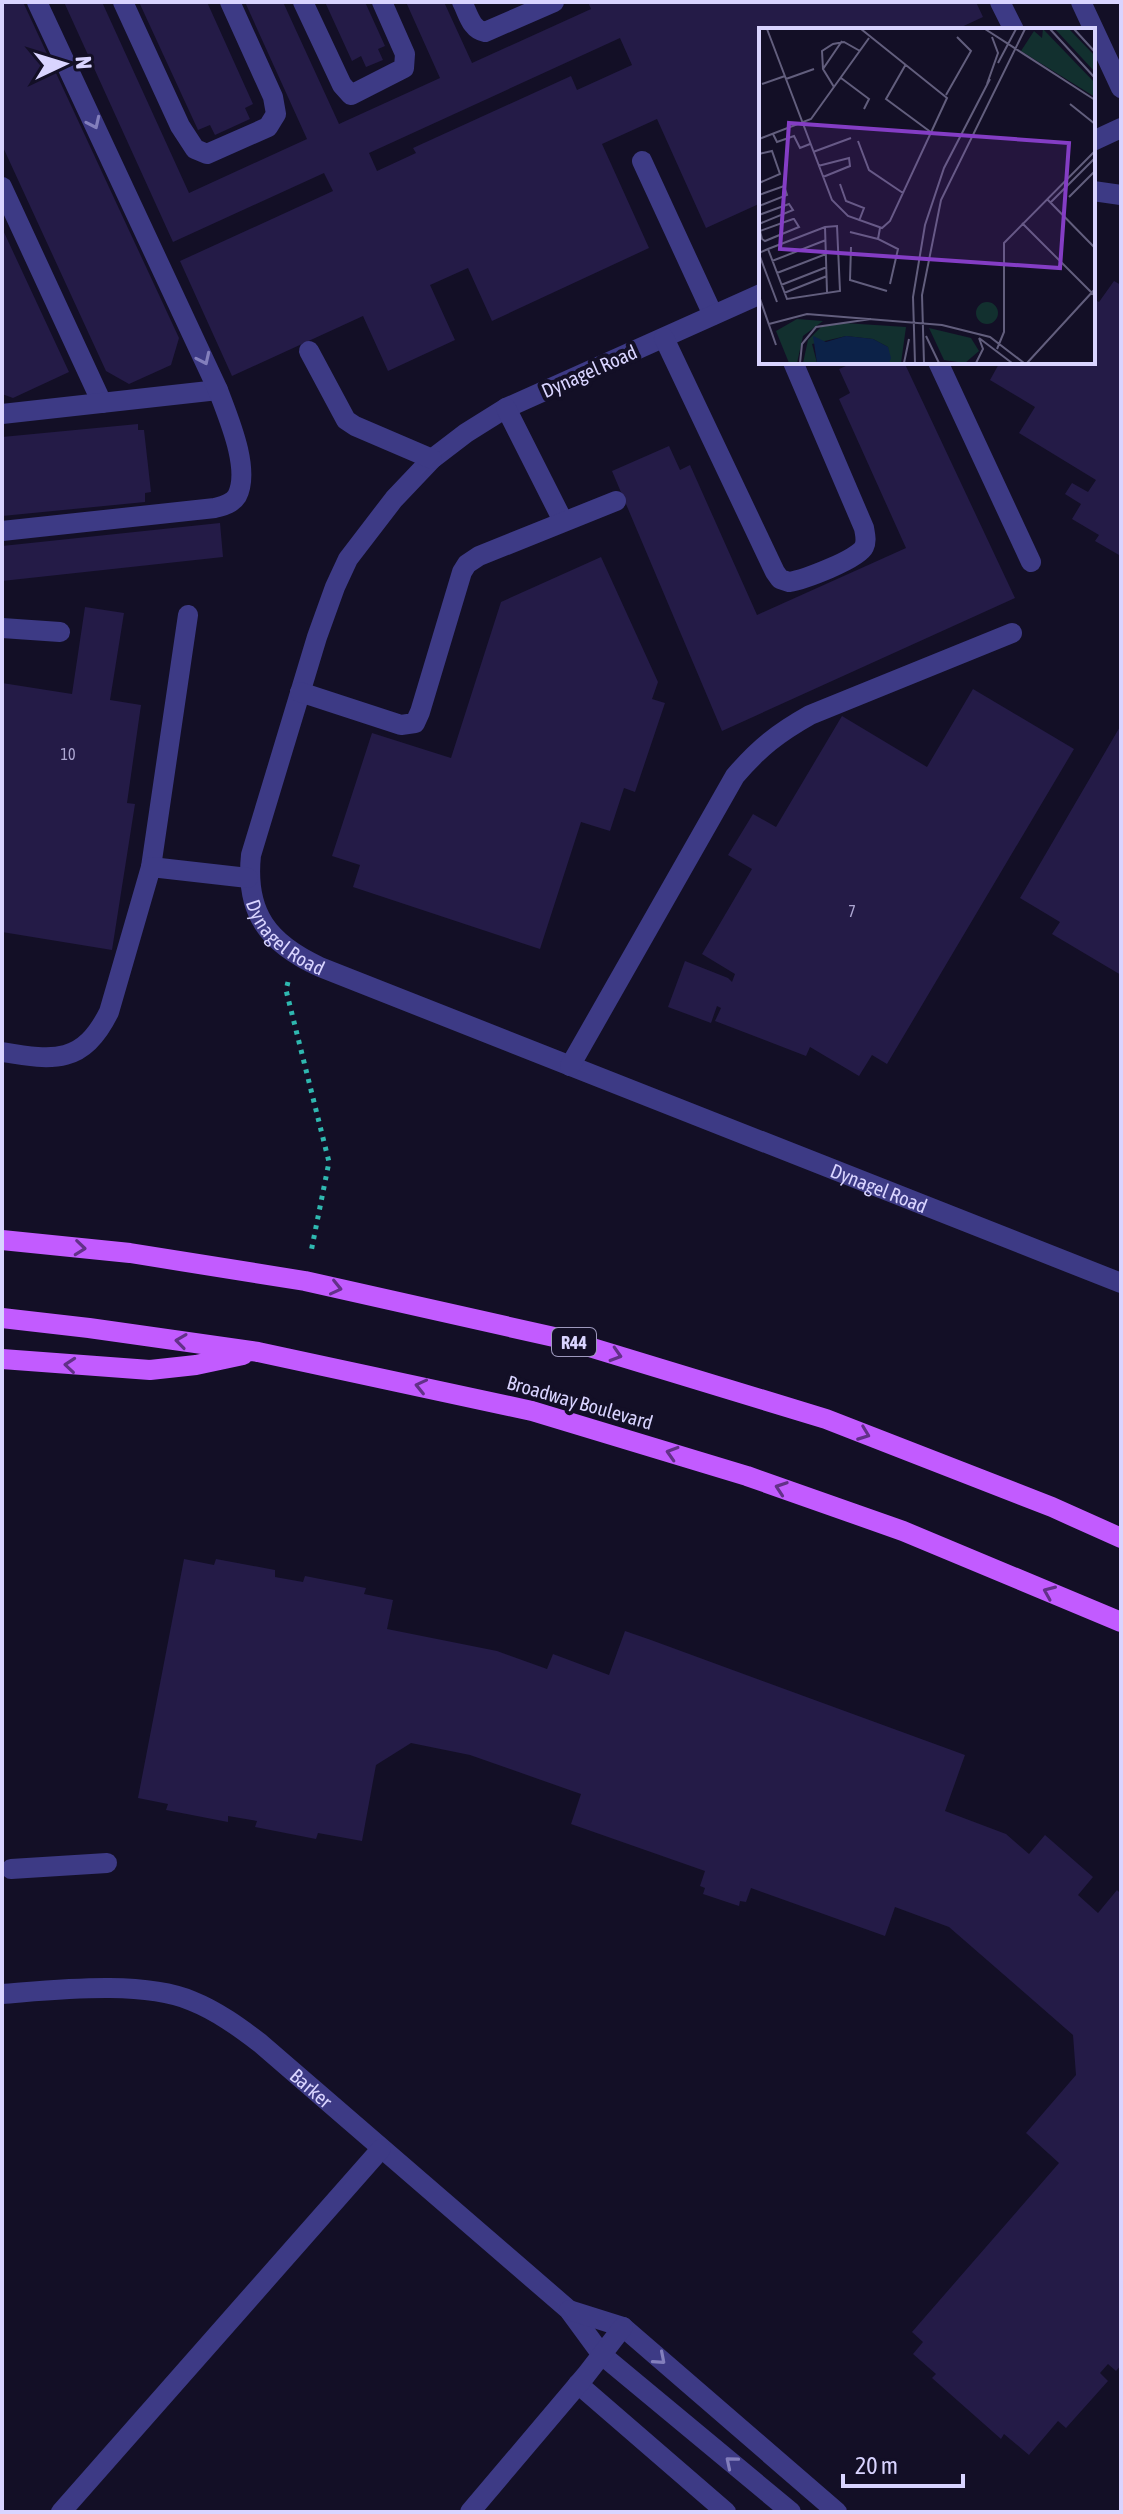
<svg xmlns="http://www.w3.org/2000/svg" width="1123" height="2514" viewBox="0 0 1123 2514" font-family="'Asap Condensed',sans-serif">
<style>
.building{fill:#241b47;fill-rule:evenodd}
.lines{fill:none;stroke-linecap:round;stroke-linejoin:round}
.path{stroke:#2fb8b0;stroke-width:5;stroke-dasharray:4 6;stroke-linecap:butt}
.minor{stroke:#3d3a85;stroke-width:20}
.major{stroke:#c25bff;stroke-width:20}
.oneway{stroke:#837fbc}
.oneway2{stroke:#623188}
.labels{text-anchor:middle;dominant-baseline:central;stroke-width:8;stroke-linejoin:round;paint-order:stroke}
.number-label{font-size:16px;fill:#aca6d1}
.shield{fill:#130f26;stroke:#9e99be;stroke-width:2}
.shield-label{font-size:18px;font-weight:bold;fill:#d9d4ff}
.street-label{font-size:20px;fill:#d9d4ff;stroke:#130f26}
.inset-road{fill:none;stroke:#625e7d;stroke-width:2}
.view{fill:#843dc5;fill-opacity:0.15;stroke:#843dc5;stroke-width:4}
.inset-edge{fill:none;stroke:#d9d4ff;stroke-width:4}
</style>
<rect width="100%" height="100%" fill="#130f26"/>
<path class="building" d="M2,2H23L179,338L171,365L129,384L106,371L2,145Z
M64,2H102L189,193L307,139L245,2H283L339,124L440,78L406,2H444L472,63L591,9L588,2H976L983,17L955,30H761V203L706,228L657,119L602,144L649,248L492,321L468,268L430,285L455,340L388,371L363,316L232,376L180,261L333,191L324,173L173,242ZM620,38L632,65L577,90L571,76L413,148L416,153L377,171L369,153Z
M139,2H207L253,104L245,108L250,119L215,135L210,125L198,130Z
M325,2H365L385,46L378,49L383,60L366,67L361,56L352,61Z
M2,228L69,372L13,398L2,394Z
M1114,281L1121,285V551L1119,555L1095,541L1099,535L1072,519L1081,504L1065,494L1072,483L1088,492L1096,480L1019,433L1035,407L990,380L1000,362H1093V299L1099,302Z
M855,362H904L1015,598L722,731L612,471L669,446L680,470L690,465L757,615L906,548L839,399L850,393L839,369Z
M138,424V430H144L151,492L145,493V502L2,516V437Z
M220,523L223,557L2,581V546Z
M601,557L658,682L652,699L665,703L635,792L624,788L610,831L581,822L540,949L353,887L360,865L332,856L372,733L451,758L501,602Z
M85,607L124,613L110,700L141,705L127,803L135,804L112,950L2,932V683L72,694Z
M973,689L1074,749L887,1064L872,1055L859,1076L810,1047L806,1056L715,1021L721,1008L717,1006L711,1023L668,1007L685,961L728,978L732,982L735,974L702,954L752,869L728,855L753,814L776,827L842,716L927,767Z
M1121,725V975L1052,934L1060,922L1020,898Z
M184,1559L214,1565L216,1559L275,1570V1577L303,1582L305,1576L366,1588L364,1594L393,1600L387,1629L497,1651L547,1669L553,1654L609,1675L625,1631L651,1640L965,1755L945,1811L1006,1834L1029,1854L1045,1835L1093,1877L1078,1895L1098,1913L1117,1890L1121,1894V2365L1116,2371L1108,2364L1100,2373L1108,2381L1066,2428L1058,2421L1029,2455L1004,2434L1001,2439L932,2378L936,2374L913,2354L923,2342L912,2332L1059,2163L1026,2133L1076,2075L1073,2035L949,1927L895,1907L885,1936L751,1888L746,1902L740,1901L739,1906L703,1894L705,1888L700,1886L705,1871L571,1824L581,1794L470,1755L411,1743L376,1765L362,1841L318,1833L316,1839L255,1827L257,1821L228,1816V1822L166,1810L168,1804L138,1798Z"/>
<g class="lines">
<path class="path" d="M288,982L286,990L329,1162L311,1252"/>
<g class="minor">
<path d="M123,2L180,126L195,149L207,154L268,127L276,114L273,97L230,2"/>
<path d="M303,2L342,85L351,95L404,68L405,54L382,2"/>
<path d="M462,2C468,13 471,30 485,32L554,2"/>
<path d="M1000,2L1014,30"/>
<path d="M1081,2L1121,88"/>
<path d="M1093,141L1121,128"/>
<path d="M642,161L713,315"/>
<path d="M2,187L102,403"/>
<path d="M1093,191L1121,195"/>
<path id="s1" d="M761,294L506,408L466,433L432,459L394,499L348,559L335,587L317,637L251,855C245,913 268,943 320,967L1121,1283"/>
<path d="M664,338L775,572L780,579L789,582C803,580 859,559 864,547C867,541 865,534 864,528L793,362"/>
<path d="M309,351L346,420L355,426L432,459"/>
<path d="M938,362L1031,562"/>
<path d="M506,408L563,521"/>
<path d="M2,414L218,390"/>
<path d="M2,531L215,508C222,506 232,504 237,496C251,469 228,417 218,390L37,2"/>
<path d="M2,628L60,632"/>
<path d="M300,692L401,725L415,723L420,712L462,572L467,564L479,556L616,501"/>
<path d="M151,867L188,615"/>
<path d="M2,1052C55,1061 83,1064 109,1012L151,867L248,878"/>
<path d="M570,1066L735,776C759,748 778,733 810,715L1012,633"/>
<path d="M11,1869L107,1863"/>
<path id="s2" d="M2,1994C56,1990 142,1980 192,2001C217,2011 239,2027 260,2043L569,2310L602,2355L791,2512"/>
<path d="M569,2310L623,2327L837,2512"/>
<path d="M578,2384L726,2512"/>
<path d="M61,2512L381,2149"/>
<path d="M470,2512L586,2375L623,2327"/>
</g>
<path class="major" d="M2,1240L130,1253L305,1281L563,1339L826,1419L1052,1507L1121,1538
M2,1318L89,1328L258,1352L532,1411L747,1476L903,1531L1121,1622
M2,1359L150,1370L196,1365L243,1355"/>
</g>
<defs><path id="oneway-chevron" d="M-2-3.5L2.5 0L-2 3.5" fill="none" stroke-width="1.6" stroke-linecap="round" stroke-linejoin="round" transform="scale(2)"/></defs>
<g class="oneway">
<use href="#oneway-chevron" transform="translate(94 123) rotate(65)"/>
<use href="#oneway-chevron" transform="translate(204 359) rotate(65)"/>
<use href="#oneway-chevron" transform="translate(660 2359) rotate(41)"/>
<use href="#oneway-chevron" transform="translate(731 2462) rotate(-140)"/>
</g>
<g class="oneway2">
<use href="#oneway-chevron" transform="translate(80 1248) rotate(6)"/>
<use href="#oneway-chevron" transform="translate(336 1288) rotate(13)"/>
<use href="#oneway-chevron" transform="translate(181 1341) rotate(-172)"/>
<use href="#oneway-chevron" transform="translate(616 1355) rotate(17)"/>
<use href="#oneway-chevron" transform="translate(70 1365) rotate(-175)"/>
<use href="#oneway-chevron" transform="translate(421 1386) rotate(-167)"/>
<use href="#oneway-chevron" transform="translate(864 1434) rotate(21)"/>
<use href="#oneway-chevron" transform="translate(672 1453) rotate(-163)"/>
<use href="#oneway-chevron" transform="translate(781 1488) rotate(-161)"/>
<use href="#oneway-chevron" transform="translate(1049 1592) rotate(-157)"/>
</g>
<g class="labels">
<g class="number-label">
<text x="68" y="754">10</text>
<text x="852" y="911">7</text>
</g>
<rect class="shield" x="552" y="1328" width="44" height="28" rx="6"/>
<g class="shield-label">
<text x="574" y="1342">R44</text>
</g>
<g class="street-label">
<text transform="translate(589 371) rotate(-24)">Dynagel Road</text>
<text stroke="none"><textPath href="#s1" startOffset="908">Dynagel Road</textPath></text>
<text stroke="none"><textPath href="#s1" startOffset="1556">Dynagel Road</textPath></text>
<text transform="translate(580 1402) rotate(16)">Broadway Boulevard</text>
<text stroke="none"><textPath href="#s2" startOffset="340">Barker</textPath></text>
</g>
</g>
<g transform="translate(759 28)">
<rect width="336" height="336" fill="#130f26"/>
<path d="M284,1L336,55V69L262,23L275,3L283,10ZM296,1H310L336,28V44ZM217 285a11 11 0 1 1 22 0a11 11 0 1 1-22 0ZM38,291L64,293L44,308L38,335H30L17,303ZM85,295L147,299L142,335H130L129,319L114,311L87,308L53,316L58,335H44L49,312L62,299ZM170,300L212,310L220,323L206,335L185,332Z" fill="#12302f"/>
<path d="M54,308L67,314L87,308L114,311L129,319L132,330L130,335H58Z" fill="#0c2248"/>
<path class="inset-road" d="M8,1L73,172L89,188L123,200L131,193L188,70L102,1M226,1L336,72M291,1L336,50M315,1L336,24M239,35L257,1M147,36L127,71L173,105M64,41L63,23L74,16L85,14L101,23M82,50L110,71L105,81M27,51L55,41M3,56L26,48M228,56L239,25L233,9M75,59L64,41L83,13M187,67L212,23L198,9M311,76L336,96M14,106L18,114L35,108L41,120L51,116M0,111L52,91L110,10M99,113L110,142L144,165M54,124L92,110M0,126L13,123L21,146L0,155M59,138L90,130L91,138L64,149M81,156L87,173L105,180L100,193M0,167L25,158L28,167L0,178M310,169L336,143M288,171L336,220M291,175L336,130M0,187L30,176L34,182L0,196M263,195L336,268M66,199L68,264M121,200L119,211L139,221L131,256M0,202L1,203L3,211L6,213L40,199L35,191H34L1,203H0M91,204L119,211M92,219L91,252L128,263M0,225L9,221L66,199L78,198L81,263L28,271L9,221M0,226L18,274M13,233L67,212M18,245L67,226M22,257L68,239M25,265L68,248M0,268L17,317M10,296L48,286L183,297L231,309L265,335M167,308L180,335M220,310L253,335M238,321L245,304V215L336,123M41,335L43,316L57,299L112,291M145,335L150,311M156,335L154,269L166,197L185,140L231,51M165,335L163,267L182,172L266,1M217,335L224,321L220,310M268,335L336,261"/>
<path class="view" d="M30,95L310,115L301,240L21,221Z"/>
<rect width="336" height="336" class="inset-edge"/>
</g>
<rect width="1123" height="2514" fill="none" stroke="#d9d4ff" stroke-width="8"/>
<g transform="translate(64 64) rotate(86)" stroke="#130f26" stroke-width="6" paint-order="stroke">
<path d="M0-6L14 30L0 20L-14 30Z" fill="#d9d4ff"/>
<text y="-12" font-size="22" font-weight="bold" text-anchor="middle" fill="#d9d4ff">N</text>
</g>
<path d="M843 2474v12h120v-12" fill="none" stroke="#d9d4ff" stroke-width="4"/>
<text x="855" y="2474" font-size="24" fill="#d9d4ff" stroke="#130f26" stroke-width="6" paint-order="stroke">20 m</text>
</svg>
